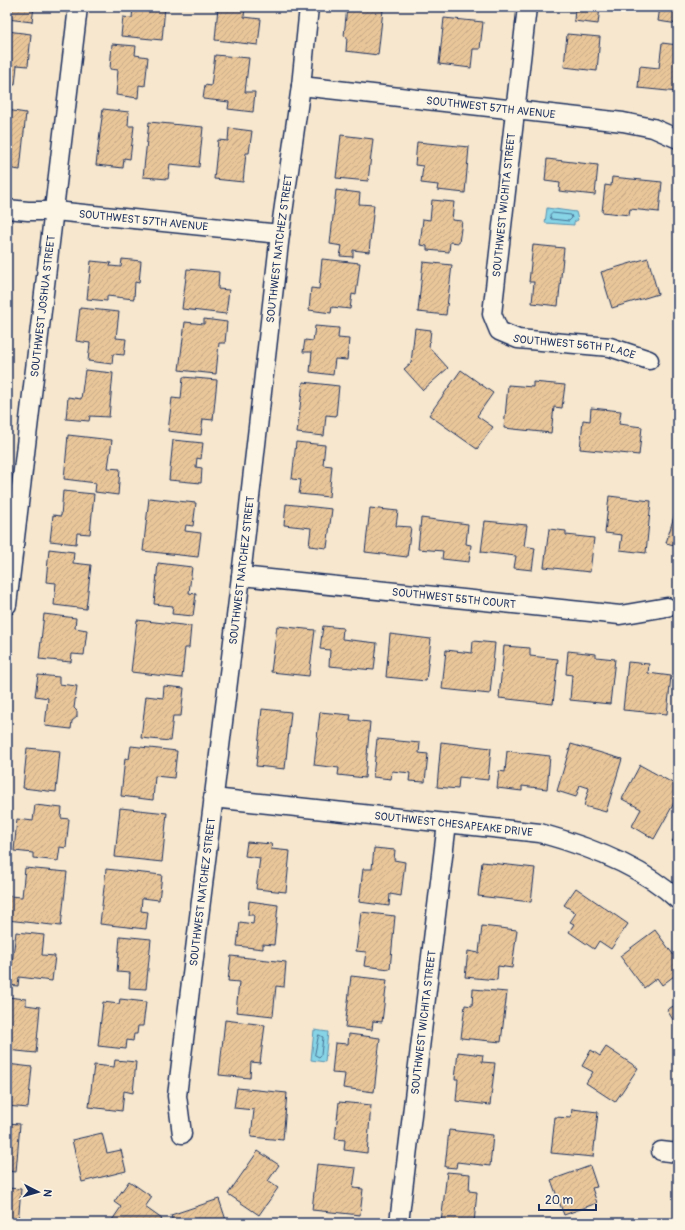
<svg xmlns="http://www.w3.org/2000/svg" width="685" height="1230" viewBox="0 0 685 1230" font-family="Pangolin,sans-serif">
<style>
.water{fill:#87d4e6;stroke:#5c92b0}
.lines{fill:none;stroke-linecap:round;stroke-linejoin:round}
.shore{stroke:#467194;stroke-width:1}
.building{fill:url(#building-hatch);stroke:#1b2f5e}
.minor-casing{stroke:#1b2f5e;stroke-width:21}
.minor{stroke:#fcf5e5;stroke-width:18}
.labels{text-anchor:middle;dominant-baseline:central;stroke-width:3;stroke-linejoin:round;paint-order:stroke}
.street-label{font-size:11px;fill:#1b2f5e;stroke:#fcf5e5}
</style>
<defs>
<pattern id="building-hatch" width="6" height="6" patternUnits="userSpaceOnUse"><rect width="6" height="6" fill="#e9c69a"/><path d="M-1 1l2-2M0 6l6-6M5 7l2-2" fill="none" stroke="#c7aa87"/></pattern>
</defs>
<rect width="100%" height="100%" fill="#f6e7ce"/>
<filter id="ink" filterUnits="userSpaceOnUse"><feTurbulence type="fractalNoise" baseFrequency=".025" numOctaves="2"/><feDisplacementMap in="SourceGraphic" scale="8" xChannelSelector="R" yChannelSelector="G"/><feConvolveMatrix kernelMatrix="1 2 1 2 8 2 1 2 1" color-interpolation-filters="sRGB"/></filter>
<g filter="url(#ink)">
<path class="water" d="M547,208L576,212L578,220L574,222V225L545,223Z
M314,1030L328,1032L325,1062L311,1060Z"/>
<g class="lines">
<path class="shore" d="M552,213L571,215L572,218L569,221L551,219L550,215Z
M319,1035L323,1037L321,1055L319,1057L315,1055Z"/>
</g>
<path class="building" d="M7,7H34L32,22L7,19Z
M133,7H165L162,40L121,36L123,17L132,18Z
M218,7H245L244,17L261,19L258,45L215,40Z
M347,7L383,10L378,55L346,51L347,37L344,36Z
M459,7H486L485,10Z
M575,7H600L598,24L574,21Z
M660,7H678V24L658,21Z
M444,18L483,22L480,49H473L471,68L439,64Z
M7,31L31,34L28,66L17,65L15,85L7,84Z
M567,34L600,37L597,71L564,67Z
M662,43L678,45V92L638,88L640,66L659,68Z
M112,44L136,46L135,55L148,57L145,86L139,85L138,98L116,95L118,70L110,69Z
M215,55L249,58L245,92H255L253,112L228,109L229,102L203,99L205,85L211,86Z
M103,109L129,112L128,126H134L130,159L124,158L123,168L96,165Z
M7,110L26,113L20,170L7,168Z
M149,122L203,127L199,167L170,164L168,179L143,177Z
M229,128L252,131L249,153H246L243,182L214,179L218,140L228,141Z
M341,135L373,139L368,181L336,178Z
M417,142L469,147L465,193L437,190L438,185L421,183L423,166L415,165Z
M547,159L598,165L595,195L559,191L560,183L545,181Z
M612,177L662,182L659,212L630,209L629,215L602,212L605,185L611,186Z
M336,190L360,193L359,204L374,205L369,252L353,250V257L340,256L342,246L330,244Z
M432,200L454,202L452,220L462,221L459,243L450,242L449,252L427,250V246L420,245L423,219L430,220Z
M533,245L564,248L558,306L532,303L534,282H529Z
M648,258L658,294L612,308L601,272Z
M122,259L141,261L139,283L135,282L134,299L107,296V301L87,299L91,261L111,263L110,266L121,267Z
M322,259L360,263L356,295L352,294L350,309L332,307L331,313L309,310L311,288L319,289Z
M423,262L452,265L446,315L418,312Z
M187,269L219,272L218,289L229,290L226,314L182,309Z
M80,308L119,312L116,338L126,339L124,355L113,354L112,364L88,361L90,343L76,341Z
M204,319L227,322L225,343H219L216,374L179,370L185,322L204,324Z
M315,326L339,328L338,338L349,339L347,360L335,359L333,375L310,372L312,352H303L305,340L313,341Z
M415,328L431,330L429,347L448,368L423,390L404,369L411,363Z
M85,370L113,373L109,417L90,416L89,421L66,419L68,397L81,399Z
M461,370L493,393L477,416L493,427L477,449L429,415Z
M183,377L217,380L213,420L203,419L201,435L168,431L172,398L181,399Z
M303,382L339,386L336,416L326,415L324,436L297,433Z
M533,382L565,385L562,408L554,407L551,433L504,428L508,385L533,387Z
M591,408L621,411L619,424L642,427L639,455L580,449L583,420L590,421Z
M68,435L112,440L108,468L120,469L118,495L95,492L96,483L64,479Z
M173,440L203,443L201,459L197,458L196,467L202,468L201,483L169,480Z
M296,442L325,445L323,465L332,466L329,497L299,494L301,480L292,479Z
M63,491L94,494L90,534L77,533L76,544L50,541L53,515L61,516Z
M609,496L651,501L646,553L620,550L622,535L605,533Z
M149,498L196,503L193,526L186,525L185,531L201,533L198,557L143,551Z
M678,503V546L666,543Z
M286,504L332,509L327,548L309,546L311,528L284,525Z
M370,508L398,511L396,526L411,527L407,557L365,552Z
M421,518L468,524L466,544L471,545L469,562L442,559L443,551L418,549Z
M485,521L527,525L524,546L535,548L532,570L514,568L516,556L481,552Z
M549,529L566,531V535L594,538L590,572L544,567Z
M49,549L74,552L73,563L91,565L86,609L54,605L56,583L46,582Z
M158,563L192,567L189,593L196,594L193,616L172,614L173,606L154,604Z
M44,614L76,618L75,628L87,630L84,655L72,654L71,662L39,659Z
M137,620L191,626L189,648H185L182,678L131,672Z
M277,626L315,630L309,676L271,672Z
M323,626L343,628L342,639L377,643L374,670L329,666L330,650L320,649Z
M390,634L431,639L426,681L386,677Z
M473,641L495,643L490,694L442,689L446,650L472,653Z
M504,646L530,648V656L558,659L553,704L499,698Z
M568,651L596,654V657L615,659L610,704L570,700L572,675L566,674Z
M628,662L649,664L648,673L671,676L667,714L623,710Z
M38,675L59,677V684L77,686L74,708L77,711V717L72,721L71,729L45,726L48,698L35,696Z
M164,686L184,688L181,716H173L170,741L141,738L146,696L163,698Z
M262,709L291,712L285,769L256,766Z
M320,712L351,715L350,720L370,722L365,778L338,775L339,768L314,765Z
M377,739L420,743L419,753L428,754L425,782L409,781L410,773L392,771L391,779L373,777Z
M441,742L491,748L488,780L459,777L458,789L437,787Z
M571,744L622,759L606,812L584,806L589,788L580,785L576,797L557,791Z
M131,746L177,751L174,778L155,776L153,800L121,796L125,758L129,759Z
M27,748L60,751L56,792L23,788Z
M507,751L550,756L547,789L522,786V791L497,788L499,771L505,772Z
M640,765L678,786V796L654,839L632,826L641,809L622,799Z
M35,805L62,808L61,818L69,819L66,848L60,847L58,861L33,858V853L14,851L17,819L33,821Z
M120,808L167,813L162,862L115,857Z
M678,834V847L672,841Z
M247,842L272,844L271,849L290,851L286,892L256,889L260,858L245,856Z
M374,848L395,850L394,860L405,862L401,896L390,894L389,906L359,902L363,869H372Z
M482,862L535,868L531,902L478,896Z
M25,868L67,872L61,926L7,920L9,896L22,897Z
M106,869L162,875L159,900L142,898L141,911L148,912L146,929L100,924Z
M576,888L628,924L611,949L599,941L594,949L569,932L574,924L570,922L576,913L564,905Z
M249,901L278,905L274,945L263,944V949L237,946L240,922L253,924L254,915H248Z
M361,912L395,916L390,969L364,966L366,952L356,951Z
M482,926L517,930L512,968L498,966L497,980L465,977L468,951L479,953Z
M655,930L678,961V973L662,985L657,978L644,988L620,956Z
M16,932L44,935L42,955L55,956L52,981L19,977L18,986L7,985V963L12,964Z
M120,936L151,939L146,989L129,988L130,973L117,972Z
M231,956L286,962L284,987L276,986L273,1016L236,1012L239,982L228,981Z
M351,976L387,980L382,1022L373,1021L372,1030L345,1027Z
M473,989L507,992L501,1042L461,1038L465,1005L472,1006Z
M678,989V998L674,991Z
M7,997L26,999V1005L40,1007L36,1053L7,1050Z
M120,999L146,1002L143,1026H138L137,1034H134L133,1041L127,1040L126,1049L98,1046L103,1002L119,1004Z
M678,1003V1028L667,1010Z
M225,1020L265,1025L260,1063L251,1062L250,1078L219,1075Z
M349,1034L380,1038L374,1092L343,1088L345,1074L332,1073L335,1043L348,1044Z
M606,1047L638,1068L615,1102L586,1083L593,1072L582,1066L591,1050L600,1056Z
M458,1052L483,1055L482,1062L495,1063L490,1105L456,1101L458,1079H455Z
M115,1060L136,1062L133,1093L124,1091L122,1111L89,1107L94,1065L114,1067Z
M7,1064L32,1067L28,1108L7,1106Z
M237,1088L287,1093L283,1140L251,1137L254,1110L234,1108Z
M339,1102L371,1105L367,1153L344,1150L345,1140L335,1139Z
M572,1109L598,1112L593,1157L551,1153L555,1117L571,1118Z
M7,1123L20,1124L16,1172L7,1171Z
M449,1130L493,1135L490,1166L457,1162L456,1168L445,1167Z
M102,1133L107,1153L121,1150L126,1171L82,1182L72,1140Z
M258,1151L279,1165L268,1181L278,1188L259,1215L228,1194Z
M317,1164L356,1168L353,1188L363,1189L360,1215L312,1210Z
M590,1166L597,1187L592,1188L597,1203L564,1215L551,1180Z
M447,1172L470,1174L469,1191L477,1192L474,1223H441Z
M129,1181L152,1197L145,1207L162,1219L159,1223H110L121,1207L114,1202Z
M7,1188L21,1189L18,1223H7Z
M219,1199L227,1223H173L171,1215Z
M617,1219L630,1223H616Z"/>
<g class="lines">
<g class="minor-casing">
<g id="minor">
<path id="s1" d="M527,7L492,314L499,331L518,339L610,347L649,360"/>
<path id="s2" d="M301,86L623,122L653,128L678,139"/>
<path id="s3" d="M7,209L28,211H55L280,234"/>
<path id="s4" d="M241,576L620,615L667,607"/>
<path id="s5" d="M7,605L78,7"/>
<path id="s6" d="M213,798L540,833C587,846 642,866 678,900"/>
<path id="s7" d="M182,1134L177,1096L241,576L280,234L301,86L309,7"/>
<path d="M661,1151L678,1153"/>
<path id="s8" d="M399,1223L447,823"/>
</g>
</g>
<use href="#minor" class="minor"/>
</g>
</g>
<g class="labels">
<g class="street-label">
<text stroke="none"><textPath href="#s2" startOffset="191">SOUTHWEST 57TH AVENUE</textPath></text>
<text transform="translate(504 205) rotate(-84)">SOUTHWEST WICHITA STREET</text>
<text stroke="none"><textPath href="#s3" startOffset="137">SOUTHWEST 57TH AVENUE</textPath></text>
<text stroke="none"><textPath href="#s7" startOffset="892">SOUTHWEST NATCHEZ STREET</textPath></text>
<text stroke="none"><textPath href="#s5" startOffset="301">SOUTHWEST JOSHUA STREET</textPath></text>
<text stroke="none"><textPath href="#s1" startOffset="405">SOUTHWEST 56TH PLACE</textPath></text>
<text stroke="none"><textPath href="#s7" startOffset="568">SOUTHWEST NATCHEZ STREET</textPath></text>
<text stroke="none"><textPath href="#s4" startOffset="214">SOUTHWEST 55TH COURT</textPath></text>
<text stroke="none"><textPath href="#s6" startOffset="242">SOUTHWEST CHESAPEAKE DRIVE</textPath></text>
<text stroke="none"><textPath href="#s7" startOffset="244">SOUTHWEST NATCHEZ STREET</textPath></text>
<text stroke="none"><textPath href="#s8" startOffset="202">SOUTHWEST WICHITA STREET</textPath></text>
</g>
</g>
<rect width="685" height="1230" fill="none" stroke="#fcf5e5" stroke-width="24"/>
<rect x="12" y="12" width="661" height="1206" fill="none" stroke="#1b2f5e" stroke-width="1.5" filter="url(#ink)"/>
<g transform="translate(38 1192) rotate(96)" stroke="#fcf5e5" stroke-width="3" paint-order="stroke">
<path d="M0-3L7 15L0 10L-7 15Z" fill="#1b2f5e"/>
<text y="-6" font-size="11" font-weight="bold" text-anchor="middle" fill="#1b2f5e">N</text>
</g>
<path d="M539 1204v6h57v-6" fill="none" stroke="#1b2f5e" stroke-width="2"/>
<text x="545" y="1204" font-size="12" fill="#1b2f5e" stroke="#fcf5e5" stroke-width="3" paint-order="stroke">20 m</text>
</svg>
